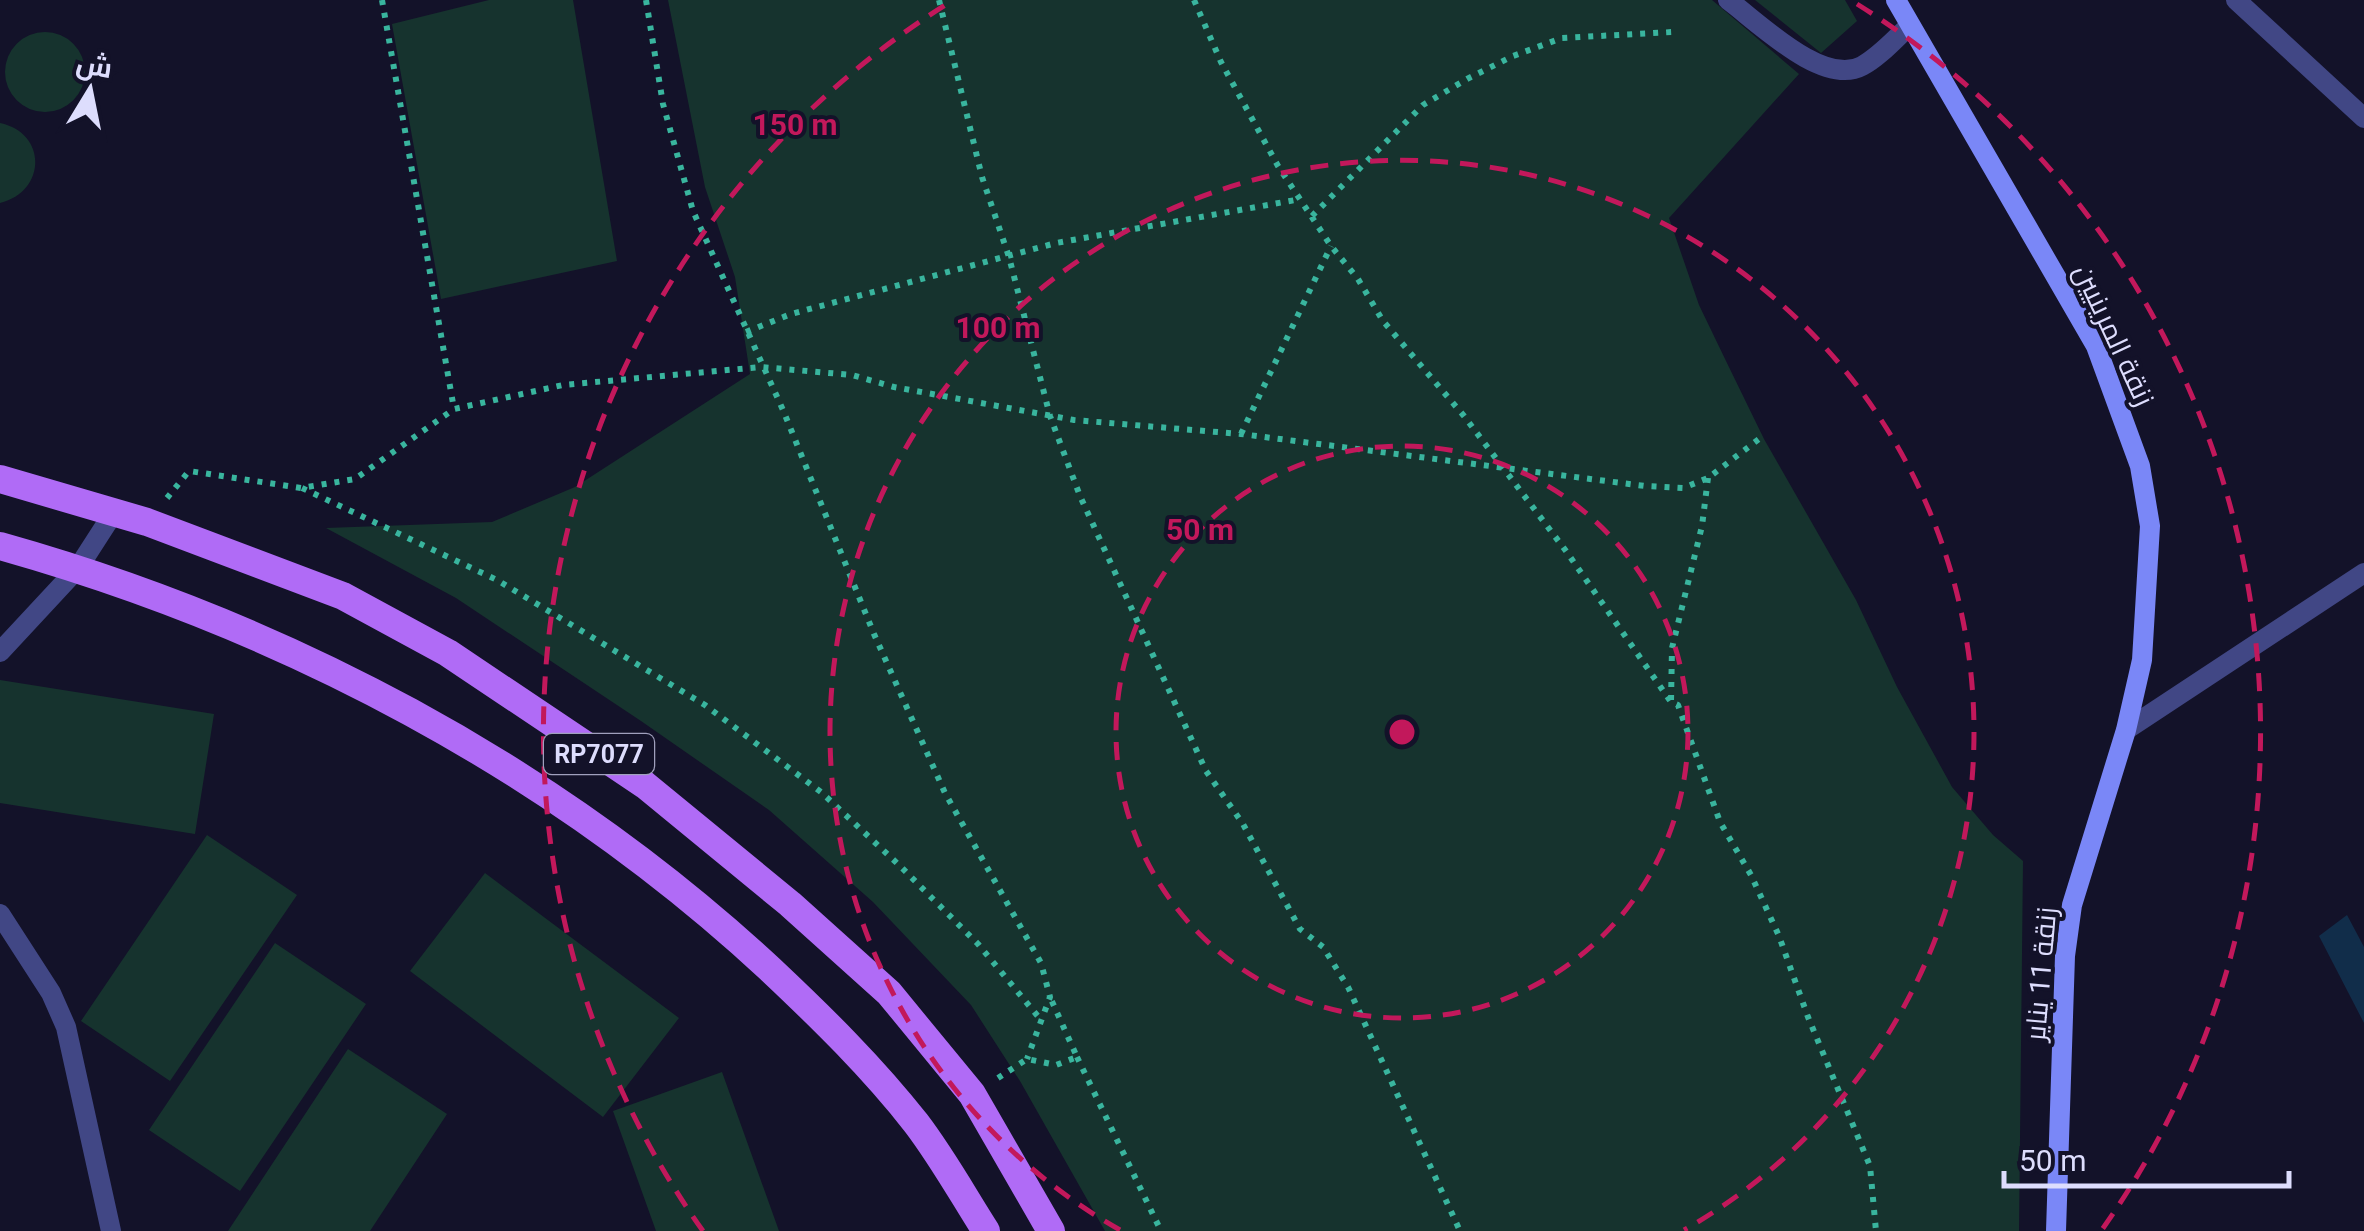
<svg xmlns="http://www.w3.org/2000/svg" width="2364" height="1231" viewBox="0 0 2364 1231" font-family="Roboto,Cairo,sans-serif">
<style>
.green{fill:#16332e}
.water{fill:#112d4a}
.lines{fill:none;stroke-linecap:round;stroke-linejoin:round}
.path{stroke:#39b59e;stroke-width:6;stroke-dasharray:5 8;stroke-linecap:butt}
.minor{stroke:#414785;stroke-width:20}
.secondary{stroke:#7a87f7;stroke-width:20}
.primary{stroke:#b06bf6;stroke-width:28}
.ring{fill:none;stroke:#c2185b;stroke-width:5;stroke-dasharray:18 12}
.labels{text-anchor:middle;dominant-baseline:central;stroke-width:8;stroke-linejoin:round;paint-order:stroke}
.shield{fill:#131229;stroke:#a0a0bd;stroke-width:2.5}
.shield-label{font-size:25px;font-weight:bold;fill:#ddddfd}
.street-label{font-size:28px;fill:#ddddfd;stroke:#131229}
.centre{fill:#c2185b;stroke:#131229;stroke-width:5}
.ring-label{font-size:30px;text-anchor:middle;font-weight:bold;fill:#c2185b;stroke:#131229;stroke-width:8;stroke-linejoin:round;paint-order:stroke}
</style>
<rect width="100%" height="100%" fill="#131229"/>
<path class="green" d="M489,0H573L617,261L441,299L392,24Z
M668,0H1712L1799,74L1669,218L1699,305L1726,361L1764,439L1856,600L1897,687L1952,787L1993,835L2023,861L2019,1231H1105L1020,1081L971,1005L873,902L769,810L641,721L456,598L326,528L492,522L575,487L750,374L735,277L705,187Z
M1755,0H1845L1857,21L1821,53Z
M5 72a40 40 0 1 1 80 0a40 40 0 1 1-80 0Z
M0,123C48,133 46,192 0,203Z
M0,680L214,714L195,834L0,803Z
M207,835L297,895L170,1081L81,1021Z
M485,873L679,1018L603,1117L410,971Z
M275,943L366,1004L240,1191L149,1130Z
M348,1049L447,1114L370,1231H228Z
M722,1072L779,1231H656L613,1111Z"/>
<path class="water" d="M2347,915L2364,947V1023L2319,936Z"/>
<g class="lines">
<path class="path" d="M382,0L454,409
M646,0L663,104L693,211L783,410L874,634L945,793L1041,963L1050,997L1027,1059
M939,0L982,177L1009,257L1050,416L1080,496L1206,771L1243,824L1300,929L1323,947L1348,987L1460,1231
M1194,0L1221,62L1278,166L1331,246L1358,279L1383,321L1464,416L1566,551L1671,702
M1312,216L1423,105L1467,79L1513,56L1562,38L1673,32
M746,332L791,314L1056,243L1301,199
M1241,434L1331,246
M1708,478L1702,526L1672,648L1671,702L1678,705L1720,822L1751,875L1779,936L1808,1017L1870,1166L1876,1231
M302,488L497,580L705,705L821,792L899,865L978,944L1041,1020
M167,498L189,471L301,488L355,479L454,409L563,385L761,367L852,375L894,387L1074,420L1241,434L1645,486L1683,488L1708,478L1759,439
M1077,1057L1161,1231
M998,1078L1027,1059L1056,1065L1077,1057L1050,997"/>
<path class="minor" d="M1728,0C1758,22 1823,87 1862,66C1879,57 1895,39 1909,26
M2236,0L2364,118
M0,652L78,568L114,512
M2126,730L2364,573
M0,914L51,993L66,1027L111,1231"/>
<path class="secondary" d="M1896,0L2096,346L2140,466L2150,526L2142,660L2126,730L2072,905L2065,956L2056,1231"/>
<path class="primary" d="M0,479L147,522L343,596L448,653L645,785L790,904L889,993L972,1094L1051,1231
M0,546C285,626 553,768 770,969C822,1018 872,1067 916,1123C942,1157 963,1195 986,1231"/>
</g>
<g class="ring">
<circle cx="1402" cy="732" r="286"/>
<path d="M1120 1230A572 572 0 1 1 1684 1230"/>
<path d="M703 1231A859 859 0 0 1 947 4M1857 4A859 859 0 0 1 2101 1231"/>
</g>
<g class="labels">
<rect class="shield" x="544" y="734" width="110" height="40" rx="8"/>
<g class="shield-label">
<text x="599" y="754">RP7077</text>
</g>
<g class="street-label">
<text transform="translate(2114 335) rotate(65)">زنقة المرينيين</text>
<text transform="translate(2041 974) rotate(-85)">زنقة 11 يناير</text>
</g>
</g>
<circle cx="1402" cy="732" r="15" class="centre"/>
<g class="ring-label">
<text x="795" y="135">150 m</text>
<text x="998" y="338">100 m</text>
<text x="1200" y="540">50 m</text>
</g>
<g transform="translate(90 90) rotate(10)" stroke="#131229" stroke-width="8" paint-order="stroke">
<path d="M0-8L18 38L0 25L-18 38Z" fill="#ddddfd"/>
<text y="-15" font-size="28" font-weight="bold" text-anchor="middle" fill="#ddddfd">ش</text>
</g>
<path d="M2004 1171v15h285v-15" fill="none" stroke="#ddddfd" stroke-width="5"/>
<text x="2019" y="1171" font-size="30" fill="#ddddfd" stroke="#131229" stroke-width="8" paint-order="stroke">50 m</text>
</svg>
